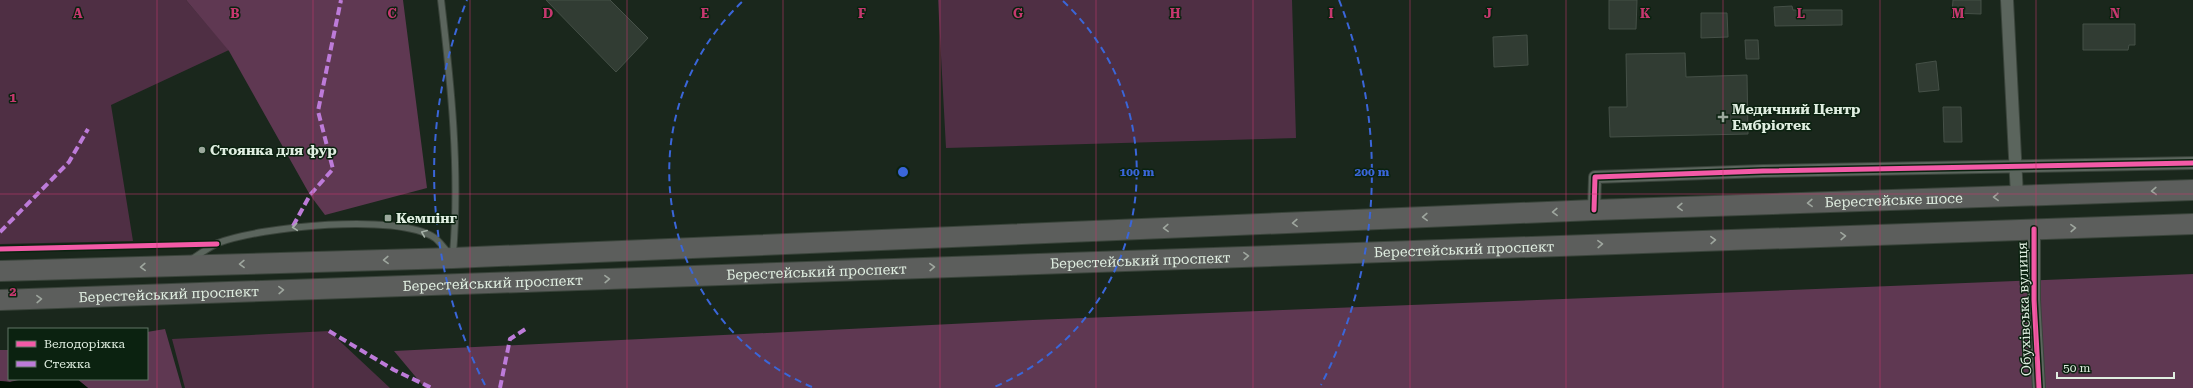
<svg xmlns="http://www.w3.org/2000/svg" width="2193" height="388" viewBox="0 0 2193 388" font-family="'Roboto Serif',serif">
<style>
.green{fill:#4f2f44}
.forest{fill:#5f3852}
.water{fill:#021204}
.building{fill:#313c33;stroke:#455047}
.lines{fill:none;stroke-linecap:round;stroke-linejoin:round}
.service-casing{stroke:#3a443b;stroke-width:8}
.minor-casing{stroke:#3a443b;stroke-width:14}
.trunk-casing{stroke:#3a443b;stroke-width:22}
.service{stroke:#5b655d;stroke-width:6}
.minor{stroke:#5b655d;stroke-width:12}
.trunk{stroke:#5c5e5c;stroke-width:20}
.quiet{stroke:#bd7bd9;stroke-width:4;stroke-dasharray:8 4;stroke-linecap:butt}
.cycleway-casing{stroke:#0b2210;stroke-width:8}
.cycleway{stroke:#f35aa7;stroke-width:5}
.oneway{stroke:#9ea69e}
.oneway2{stroke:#a4b0a6}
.grid{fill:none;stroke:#c6386f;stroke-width:1;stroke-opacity:0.55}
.ring{fill:none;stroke:#3a66d9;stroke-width:2;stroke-dasharray:7 5}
.poi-dot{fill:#9ba89c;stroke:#0b2210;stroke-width:1.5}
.labels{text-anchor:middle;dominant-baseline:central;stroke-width:3;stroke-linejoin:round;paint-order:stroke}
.poi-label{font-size:14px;font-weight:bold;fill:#e0eee1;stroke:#0b2210;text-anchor:start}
.street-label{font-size:14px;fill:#e0eee1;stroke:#0b2210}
.grid-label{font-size:13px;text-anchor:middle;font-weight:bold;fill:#c6386f;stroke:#0b2210;stroke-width:3;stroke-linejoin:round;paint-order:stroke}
.centre{fill:#3a66d9;stroke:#0b2210;stroke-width:2}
.ring-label{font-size:12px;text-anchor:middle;font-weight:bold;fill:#3a66d9;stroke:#0b2210;stroke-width:3;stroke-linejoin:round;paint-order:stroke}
</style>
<rect width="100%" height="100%" fill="#1a271c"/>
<path class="green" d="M0,0H186L229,50L111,105L133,241L0,244Z
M938,0H1292L1296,138L946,148Z
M329,331L390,388H185L172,339Z"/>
<path class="forest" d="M186,0H403L427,188L325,215L310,195L229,51Z
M2193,274V388H425L394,351L1033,320Z
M165,329L182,388H88L77,379H147V332Z
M0,350H9V379H24L10,382L0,381Z"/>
<path class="water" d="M24,379H77L88,388H0V381L10,382Z"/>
<path class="building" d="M546,0H610L648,38L616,72Z
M1609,0H1637L1636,29H1609Z
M1953,0H1981V14L1952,13Z
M1792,6L1793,10H1842V25L1775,26L1774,7Z
M1701,13H1727L1728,37L1701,38Z
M2083,24H2135V45H2129L2128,50H2083Z
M1527,35L1528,65L1494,67L1493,37Z
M1745,40H1758L1759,59H1746Z
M1685,53L1686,77L1747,75L1748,134L1610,137L1609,107H1627L1626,54Z
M1936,61L1939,90L1919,92L1916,64Z
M1943,107H1961L1962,142H1944Z"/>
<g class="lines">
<g class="service-casing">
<path id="service" d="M441,0C451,84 460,170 453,254
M192,259C200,254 209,247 218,243C260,227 397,212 435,238C440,242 445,249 449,254"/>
</g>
<g class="minor-casing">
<path id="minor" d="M2007,0L2017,196
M1594,210L1595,177L1763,171L2193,163
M2034,229V300L2039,388"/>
</g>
<g class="trunk-casing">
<g id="trunk">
<path id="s1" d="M0,271L453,258L1594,210L2193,190"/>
<path id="s2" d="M0,300L2193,224"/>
</g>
</g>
<use href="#service" class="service"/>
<use href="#minor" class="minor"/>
<use href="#trunk" class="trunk"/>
<path class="quiet" d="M293,226L310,195L333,169L318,111L341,0
M0,232L69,162L88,129
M329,331L394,370L432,388
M500,388L510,339L527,328"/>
<g class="cycleway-casing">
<path id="cycleway" d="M1594,210L1595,177L1763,171L2193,163
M2034,229V300L2039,388
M0,249L217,244"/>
</g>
<use href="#cycleway" class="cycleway"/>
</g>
<defs><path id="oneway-chevron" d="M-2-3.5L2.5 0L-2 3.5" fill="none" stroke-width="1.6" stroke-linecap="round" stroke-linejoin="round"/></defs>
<g class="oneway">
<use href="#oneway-chevron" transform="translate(2154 191) rotate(178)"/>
<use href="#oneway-chevron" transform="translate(1996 197) rotate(178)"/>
<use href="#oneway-chevron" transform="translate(1810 203) rotate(178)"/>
<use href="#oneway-chevron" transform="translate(1680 207) rotate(178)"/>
<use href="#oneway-chevron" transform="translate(1555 212) rotate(178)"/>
<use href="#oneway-chevron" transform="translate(1425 217) rotate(178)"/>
<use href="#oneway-chevron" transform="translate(1295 223) rotate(178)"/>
<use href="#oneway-chevron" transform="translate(1166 228) rotate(178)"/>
<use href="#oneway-chevron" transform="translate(2073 228) rotate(-2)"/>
<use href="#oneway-chevron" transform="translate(1843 236) rotate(-2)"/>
<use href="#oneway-chevron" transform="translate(1713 240) rotate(-2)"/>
<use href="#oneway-chevron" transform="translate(1600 244) rotate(-2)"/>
<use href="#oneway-chevron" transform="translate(1246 256) rotate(-2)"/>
<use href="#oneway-chevron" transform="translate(386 260) rotate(178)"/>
<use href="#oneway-chevron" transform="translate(242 264) rotate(179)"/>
<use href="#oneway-chevron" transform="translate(143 267) rotate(178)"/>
<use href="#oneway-chevron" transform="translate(932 267) rotate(-2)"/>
<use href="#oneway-chevron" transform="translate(607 279) rotate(-2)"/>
<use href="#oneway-chevron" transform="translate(281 290) rotate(-2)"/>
<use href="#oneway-chevron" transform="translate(39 299) rotate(-2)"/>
</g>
<g class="oneway2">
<use href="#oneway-chevron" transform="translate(295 227) rotate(175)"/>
<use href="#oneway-chevron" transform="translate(424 233) rotate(-158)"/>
</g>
<path class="grid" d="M157,0V388M313,0V388M470,0V388M627,0V388M783,0V388M940,0V388M1096,0V388M1253,0V388M1410,0V388M1566,0V388M1723,0V388M1880,0V388M2036,0V388M0,194H2193"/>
<g class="ring">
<path d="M812 387A234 234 0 0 1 743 1M1063 1A234 234 0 0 1 994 387"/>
<path d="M485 385A469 469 0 0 1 467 0M1339 0A469 469 0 0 1 1321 385"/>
</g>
<g class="poi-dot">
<path d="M1721 111h4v4h4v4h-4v4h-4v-4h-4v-4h4z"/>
<circle cx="202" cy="150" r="4"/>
<rect x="384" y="214" width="8" height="8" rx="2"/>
</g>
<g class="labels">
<g class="poi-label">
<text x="1732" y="109">Медичний Центр<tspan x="1732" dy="16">Ембріотек</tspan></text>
<text x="210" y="150">Стоянка для фур</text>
<text x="396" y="218">Кемпінг</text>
</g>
<g class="street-label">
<text stroke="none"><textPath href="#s1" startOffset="1895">Берестейське шосе</textPath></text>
<text stroke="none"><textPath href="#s2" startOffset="1465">Берестейський проспект</textPath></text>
<text stroke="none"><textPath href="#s2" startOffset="1141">Берестейський проспект</textPath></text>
<text stroke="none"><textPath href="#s2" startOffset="817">Берестейський проспект</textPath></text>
<text stroke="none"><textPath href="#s2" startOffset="493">Берестейський проспект</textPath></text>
<text stroke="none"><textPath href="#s2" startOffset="169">Берестейський проспект</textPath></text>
<text transform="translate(2024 309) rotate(-92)">Обухівська вулиця</text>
</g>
</g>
<g class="grid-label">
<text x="78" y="18">A</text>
<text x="235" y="18">B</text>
<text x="392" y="18">C</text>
<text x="548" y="18">D</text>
<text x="705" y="18">E</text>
<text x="862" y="18">F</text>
<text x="1018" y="18">G</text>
<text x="1175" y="18">H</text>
<text x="1331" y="18">I</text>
<text x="1488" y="18">J</text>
<text x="1645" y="18">K</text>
<text x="1801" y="18">L</text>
<text x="1958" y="18">M</text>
<text x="2115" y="18">N</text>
<text x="13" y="102">1</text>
<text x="13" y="296">2</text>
</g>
<circle cx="903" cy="172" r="6" class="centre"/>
<g class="ring-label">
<text x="1137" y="176">100 m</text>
<text x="1372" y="176">200 m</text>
</g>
<rect x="8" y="328" width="140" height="52" fill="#0b2210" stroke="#607464"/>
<rect x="16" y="341" width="20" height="6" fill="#f35aa7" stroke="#607464"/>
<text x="44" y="348" font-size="12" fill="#e0eee1">Велодоріжка</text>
<rect x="16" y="361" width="20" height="6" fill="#bd7bd9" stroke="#607464"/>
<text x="44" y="368" font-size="12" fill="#e0eee1">Стежка</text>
<path d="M2057 372v6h117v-6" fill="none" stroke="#e0eee1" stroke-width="2"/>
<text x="2063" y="372" font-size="12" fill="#e0eee1" stroke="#0b2210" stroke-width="3" paint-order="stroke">50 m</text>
</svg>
